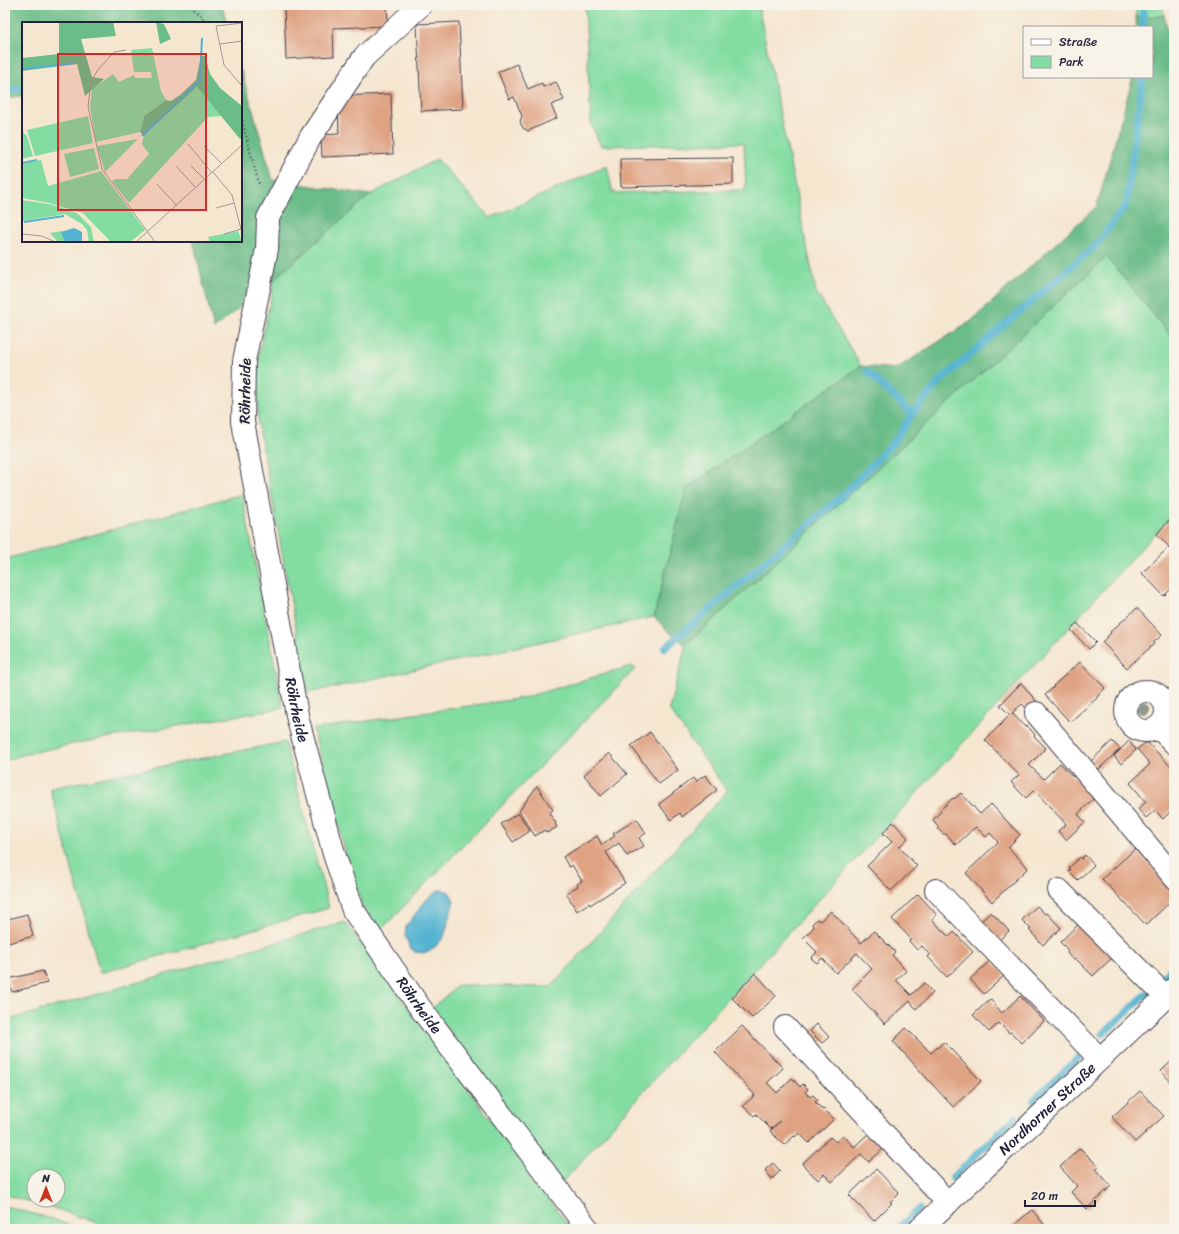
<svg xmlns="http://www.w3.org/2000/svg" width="1179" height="1234" viewBox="0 0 1179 1234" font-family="Sriracha,sans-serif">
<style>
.green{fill:#83dda2;stroke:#52806e;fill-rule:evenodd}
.forest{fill:#6abc88;stroke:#466f62}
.water{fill:#52b3d1;stroke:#3a6a86}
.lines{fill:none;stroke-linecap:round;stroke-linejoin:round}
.stream{stroke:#52b3d1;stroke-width:7}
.building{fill:#dfa282}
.minor-casing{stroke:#423f51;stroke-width:24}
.path{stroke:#423f51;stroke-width:2.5;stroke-dasharray:1 3;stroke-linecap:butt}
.minor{stroke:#fff;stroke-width:22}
.tree{fill:#91998f}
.labels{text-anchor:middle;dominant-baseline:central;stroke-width:3;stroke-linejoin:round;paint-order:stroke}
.street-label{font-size:15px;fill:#22223b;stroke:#f7f3e8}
.inset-river{fill:none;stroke:#52b3d1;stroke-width:2}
.inset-road{fill:none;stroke:#a19894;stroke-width:1}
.view{fill:#d62828;fill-opacity:0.15;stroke:#d62828;stroke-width:2}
.inset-edge{fill:none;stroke:#22223b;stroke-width:2}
</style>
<rect width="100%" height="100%" fill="#f7f3e8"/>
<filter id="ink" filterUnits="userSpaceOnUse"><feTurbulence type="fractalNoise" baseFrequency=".025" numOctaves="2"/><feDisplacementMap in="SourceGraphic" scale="8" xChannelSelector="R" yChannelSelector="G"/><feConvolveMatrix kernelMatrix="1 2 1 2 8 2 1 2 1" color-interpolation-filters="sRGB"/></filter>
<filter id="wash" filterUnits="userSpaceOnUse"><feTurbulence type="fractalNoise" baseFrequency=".012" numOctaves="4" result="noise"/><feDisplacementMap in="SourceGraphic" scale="16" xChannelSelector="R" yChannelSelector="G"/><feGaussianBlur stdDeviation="0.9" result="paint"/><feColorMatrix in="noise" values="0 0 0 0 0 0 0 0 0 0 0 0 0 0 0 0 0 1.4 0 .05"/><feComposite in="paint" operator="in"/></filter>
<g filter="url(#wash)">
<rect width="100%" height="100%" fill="#f5e6d0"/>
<path class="green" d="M585,5H758L816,292L861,366L686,489L654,617L308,693L258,423L257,362L275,278L370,195L437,159L490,218L607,166L613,193L746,190L744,143L601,146L591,124Z
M1136,5H1163L1164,16L1136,17Z
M1107,257L1174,340V513L667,1065L562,1183L432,1008L458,985L551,987L727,791L669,709L686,645Z
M242,494L283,708L77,743L22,755L5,761V555L9,558Z
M631,666L635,669L379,932L362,906L345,851L313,729L523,698Z
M285,742L329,908L100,973L50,788Z
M345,922L571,1229H114L60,1210L5,1195V1021ZM34,1176H58V1200H34Z
M5,1206L55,1220L81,1229H5Z"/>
<path class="forest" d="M5,5H222L227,23H23V96L5,98Z
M1164,16L1174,53V340L1107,257L686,645L670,633L654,617L686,489L861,366L896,369L970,322L1097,206L1133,77H1152V27H1136V17Z
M241,70L273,180L370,195L275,278L214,329L193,241H241Z"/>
<path class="water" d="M439,890C450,890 450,892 454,901L444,937L435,947L429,952L422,953L415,952L410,948L405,936L406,926L426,900Z"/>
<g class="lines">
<path class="stream" d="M1143,5V27
M5,90L23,88
M867,371L912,414
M665,648L843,495L893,443L912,414L940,381L1096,245L1126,205L1143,77
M1162,977L1174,966
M1103,1034L1146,994
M1034,1100L1079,1057
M952,1178L1016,1117
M897,1229L919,1209"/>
</g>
<g id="blocks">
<path class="building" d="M284,5H387L388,26L333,28L334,56L286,59Z
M459,22L463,109L421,111L417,24Z
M517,64L528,89L542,83L543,87L556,82L564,100L551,105L557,118L528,131L523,128L520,122L522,116L514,97L509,99L498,72Z
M391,94L393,154L322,157L321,135L339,134L338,96Z
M733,158V184L621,187L620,159Z
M1174,515V586L1164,596L1142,573L1169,547L1157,534Z
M1137,608L1162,635L1153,643L1154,644L1127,668L1102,642L1111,633L1110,632Z
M1077,623L1096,642L1089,649L1071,630Z
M1080,662L1105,688L1097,697V698L1070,722L1045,695L1054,687L1053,686Z
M1021,683L1037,702L1029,711L1022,704L1012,713L1025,727L1026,726L1031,730L1035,735L1034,736L1046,748L1029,765L1044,779L1060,763L1073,777L1074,776L1083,785L1082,786L1094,798L1078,814L1085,822L1066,840L1058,831L1066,824L1034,790L1026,798L1018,790L1011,782L1019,775L985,740L1010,715L1000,705Z
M650,732L678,770L659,784L631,746Z
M1112,741L1120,749L1099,769L1091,761Z
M1129,741L1136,750L1121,764L1114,756Z
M1145,743H1148L1174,770L1172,772L1174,775V808L1163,819L1155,810L1146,818L1138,809L1146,802L1130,783L1150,764L1137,749Z
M609,753L627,774L601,796L584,775Z
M705,775L717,790L682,817L680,813L671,820L659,804L693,778L696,782Z
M537,786L553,810L549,813L556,823L555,824L557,827L547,833L545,830L535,836L519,811Z
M961,793L980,814L991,804L1020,835L1008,847L1028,868L992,902L966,873L998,842L990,833L986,837L976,827L975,828H974L956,845L946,834H943L938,829V826L933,820L941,811L940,810L953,798L954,799Z
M518,813L530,831L513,842L501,824Z
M637,819L646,833L639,838L644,846L627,856L619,843L606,852L625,883L590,905L589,903L577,911L566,893L578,886L577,884L582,881L572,865L569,867L563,857L597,836L602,845L615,836L613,834Z
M893,822L908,838L899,847L917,866L891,891L867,866L892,842L883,833Z
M1135,849L1174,891V898L1146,925L1102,879Z
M1085,855L1094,865L1078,880L1069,871L1071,869L1069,868L1080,857L1081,859Z
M918,894L937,915L932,919L940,928L949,937L954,932L973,952L947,977L928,957L930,955L922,946L917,950L909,941L911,939L892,919Z
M1037,906L1045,914L1047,913L1061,928L1043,945L1029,930L1031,929L1022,920Z
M831,911L861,943L874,931L895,952L892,955L906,971L896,980L911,995L924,983L933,993L916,1009L910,1001L885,1024L852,989L872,969L857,953L836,973L822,958L817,963L811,958L817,952L803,938L814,927L812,924L817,919L820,921Z
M991,912L1009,931L997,942L979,923Z
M27,914L33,936L5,944V920Z
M1083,920L1115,955L1093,976L1076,959L1073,960L1067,953L1068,950L1060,942Z
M991,960L1005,975L984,994L970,979Z
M43,971L47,983L12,992L8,979Z
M755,973L776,996L752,1018L732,998Z
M1020,996L1044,1021L1021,1043L1011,1032L1009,1033L999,1023L989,1032L973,1015L990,999L1002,1013Z
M817,1024L829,1037L822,1043L810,1031Z
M742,1026L783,1068L767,1083L777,1093L792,1078L800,1087L803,1084L808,1089L805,1092L810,1097L813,1095L818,1100L815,1102L823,1110L824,1109L834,1119L809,1143L799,1133L795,1137L794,1136L784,1145L770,1131L780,1121L771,1129L756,1114L754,1116L743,1106L755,1095L715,1052Z
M906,1028L931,1053L944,1042L981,1081L953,1107L893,1041Z
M1174,1059V1085L1161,1071Z
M1140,1091L1164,1116L1135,1142L1112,1117Z
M869,1133L884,1148L869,1162L861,1154L832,1182L824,1174L818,1180L802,1164L830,1137L836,1142L843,1135L854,1147Z
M1080,1148L1099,1167L1096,1169L1111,1186L1087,1209L1071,1192L1077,1186L1060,1167Z
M773,1163L780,1171L772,1179L765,1170Z
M876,1169L899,1193L890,1202L892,1203L874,1221L849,1195Z
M1032,1210L1048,1229H1009Z
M1132,1224L1134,1229H1116Z"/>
</g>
</g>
<g filter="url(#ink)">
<use href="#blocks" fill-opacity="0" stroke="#423f51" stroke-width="1"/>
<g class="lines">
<g class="minor-casing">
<g id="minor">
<path id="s1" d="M421,5L364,57L310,138L268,218L267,249L244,361L243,422L298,720L334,854L353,910L421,1009L588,1229"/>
<circle cx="1146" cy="711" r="20"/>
<path d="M1036,713L1174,877"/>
<path d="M1158,727L1174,743"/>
<path d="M936,890L1100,1059"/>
<path d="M1059,890L1166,997"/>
<path d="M785,1027L948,1203"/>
<path id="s2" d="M920,1229L1174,989"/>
</g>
</g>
<path class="path" d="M187,5L191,7L208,23
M241,117L259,184"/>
<use href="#minor" class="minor"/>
</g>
<circle class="tree" cx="1144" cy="710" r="6"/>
</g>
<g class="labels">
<g class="street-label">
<text transform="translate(245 391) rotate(-89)">Röhrheide</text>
<text stroke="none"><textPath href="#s1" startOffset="764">Röhrheide</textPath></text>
<text stroke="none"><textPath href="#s1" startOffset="1088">Röhrheide</textPath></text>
<text stroke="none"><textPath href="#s2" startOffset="175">Nordhorner Straße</textPath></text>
</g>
</g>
<g transform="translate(22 22)">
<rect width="220" height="220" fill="#f5e6d0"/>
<path d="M130,26L139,69L144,78L122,94L118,110L74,120L68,85L70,67L91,52L97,60L112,53L113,56H130L129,50H112L109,28ZM175,65L199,94L186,95L107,181L90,159L93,157H105L127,132L120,122L122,113ZM66,94L71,121L13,134L5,108ZM0,109L5,114L11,134L0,137ZM116,117L83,150L75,124ZM72,126L77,147L48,155L42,132ZM19,138L26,164L79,149L123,208L108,220H89L61,191L27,181L0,176V142ZM0,178L27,182L55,191L69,205L72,220H67L65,208L60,202L43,192L1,199ZM40,209L43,220H36L28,211ZM216,209L220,220H188L186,215Z" fill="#83dda2"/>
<path d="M37,0H91L94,14L59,17L70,55L82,57L63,74L55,42L0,49V36L37,32ZM134,0L142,2L149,17L138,22ZM179,34H183L188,52L198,66L220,84V116L218,117L175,65L122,113L120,112L118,110L122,94L144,78L149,79L158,73L174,58Z" fill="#6abc88"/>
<path d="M52,206L60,210V220H43L39,210Z" fill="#52b3d1"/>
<path class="inset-river" d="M0,47L53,41M120,114L178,58L180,16M0,141L15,138M2,200L42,194"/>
<path class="inset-road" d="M220,1L194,4L202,43L220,64M198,22L220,19M104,28L92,30L75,49L69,60L66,85L80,147L133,220M166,122L190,151M182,124L200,142M154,144L174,166M169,144L183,158M191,150L210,173L219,207M135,162L155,184M194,186L212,181M0,212L20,214L33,220M202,212L219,207M114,220L220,123"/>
<path class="view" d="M36,32H184V188H36Z"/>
<rect width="220" height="220" class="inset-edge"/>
</g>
<rect width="1179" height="1234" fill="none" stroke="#f7f3e8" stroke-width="20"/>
<rect x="1023" y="26" width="130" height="52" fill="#f7f3e8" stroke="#a29fa3"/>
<rect x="1031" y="39" width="20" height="6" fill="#ffffff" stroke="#a29fa3"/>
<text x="1059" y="46" font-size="12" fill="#22223b">Straße</text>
<rect x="1031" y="56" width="20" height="12" fill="#83dda2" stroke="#a29fa3"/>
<text x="1059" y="66" font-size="12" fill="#22223b">Park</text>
<g transform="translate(46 1188)"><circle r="19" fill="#f7f3e8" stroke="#a29fa3"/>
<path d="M0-3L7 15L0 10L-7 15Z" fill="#c8321e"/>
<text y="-6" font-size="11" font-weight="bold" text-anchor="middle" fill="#22223b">N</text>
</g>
<path d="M1025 1200v6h70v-6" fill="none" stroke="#22223b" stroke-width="2"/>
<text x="1031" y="1200" font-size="12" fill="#22223b" stroke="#f7f3e8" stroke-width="3" paint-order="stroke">20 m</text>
</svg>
